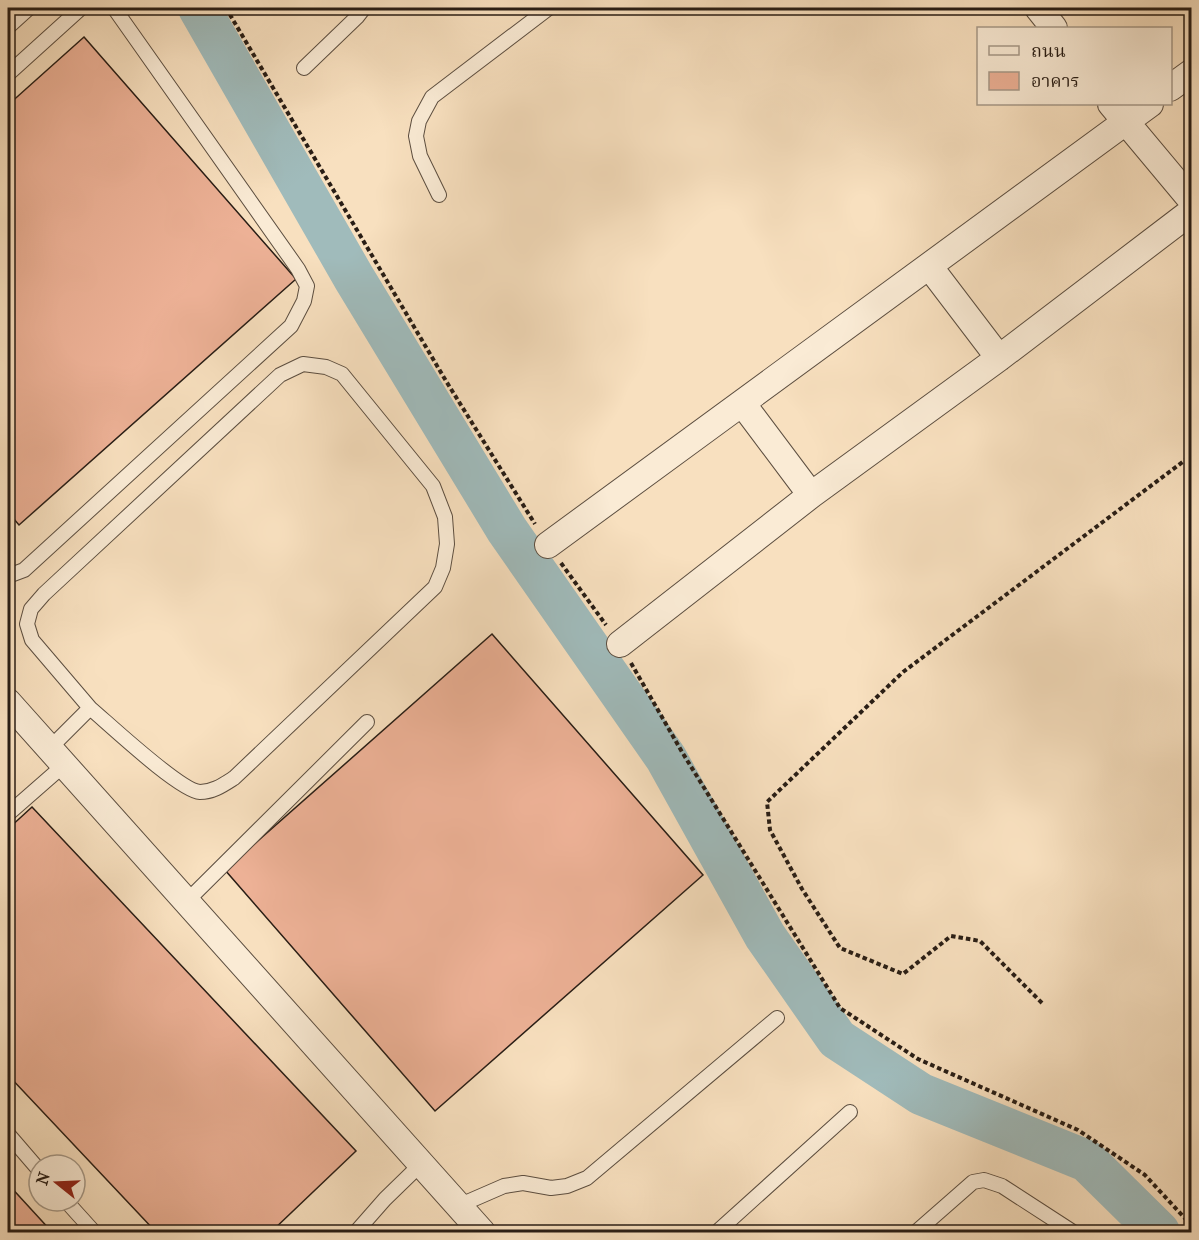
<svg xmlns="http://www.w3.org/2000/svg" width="1199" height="1240" viewBox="0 0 1199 1240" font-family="'IM FELL French Canon','Noto Serif Thai',serif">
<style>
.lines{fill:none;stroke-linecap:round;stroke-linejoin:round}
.river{stroke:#a0bbbb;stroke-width:42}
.building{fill:#edb196;stroke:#281d15;stroke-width:1.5}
.service-casing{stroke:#5c4e40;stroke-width:16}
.minor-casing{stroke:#5c4e40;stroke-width:28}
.path{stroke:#281d15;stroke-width:4;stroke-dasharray:4.5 3;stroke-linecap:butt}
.service{stroke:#faebd5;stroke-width:14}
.minor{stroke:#faebd5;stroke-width:26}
</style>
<rect width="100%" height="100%" fill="#f8e0bf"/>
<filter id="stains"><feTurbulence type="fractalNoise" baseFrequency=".00333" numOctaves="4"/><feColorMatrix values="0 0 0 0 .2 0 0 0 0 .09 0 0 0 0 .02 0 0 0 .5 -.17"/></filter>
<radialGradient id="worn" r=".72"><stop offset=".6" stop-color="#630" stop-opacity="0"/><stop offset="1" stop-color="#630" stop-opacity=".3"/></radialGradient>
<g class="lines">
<path class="river" d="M199,8L354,278L507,530L666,758L765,936L837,1039L921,1094L1087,1161L1159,1232"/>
</g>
<path class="building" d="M84,37L296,279L19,525L8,512V105Z
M492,634L703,875L435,1111L225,870Z
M32,807L356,1151L271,1232H156L8,1075V829Z
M8,1184L52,1232H8Z"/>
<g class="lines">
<g class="service-casing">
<path id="service" d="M8,27L29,8
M304,68L357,17L364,8
M8,74L81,8
M439,195L420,156L416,136L419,121L432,97L549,8
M8,576L24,570L291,326L304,301L307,286L298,269L114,8
M50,748L90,708L32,640L27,624L31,609L44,594L280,375L303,364L326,367L342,374L433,486L445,517L447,544L443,568L435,587L234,778C223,785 213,792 200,792C180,791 109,724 90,708
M8,814L64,765
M186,902L367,722
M8,1134L39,1170
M66,1201L94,1232
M458,1206L504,1186L523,1183L551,1188L567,1186L587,1178L777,1018
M356,1232L385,1199L421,1164
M717,1232L850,1112
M916,1232L973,1182L984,1180L1002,1186L1073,1232"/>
</g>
<g class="minor-casing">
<path id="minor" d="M1038,8L1054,28
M1170,88L1192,72
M1111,104L1192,201
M929,266L999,358
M742,403L811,495
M548,545L1150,104
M620,644L811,495L999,358L1192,211
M8,702L482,1232"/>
</g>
<path class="path" d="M226,8L446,381L535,524
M561,563L606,625
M631,663L682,752L840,1008L918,1059L1078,1130L1145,1175L1192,1226
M1042,1003L980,941L951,936L903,974L840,948L802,889L770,830L767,802L903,672L1192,455"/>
<use href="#service" class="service"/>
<use href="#minor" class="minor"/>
</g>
<rect width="1199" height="1240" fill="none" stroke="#f8e0bf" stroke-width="30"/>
<rect x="9" y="9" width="1181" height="1222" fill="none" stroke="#281d15" stroke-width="3"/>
<rect x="15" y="15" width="1169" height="1210" fill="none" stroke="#281d15" stroke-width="1.5"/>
<rect x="977" y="27" width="195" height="78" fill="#faebd5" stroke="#a69988" stroke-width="1.5"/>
<rect x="989" y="46" width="30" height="9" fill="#faebd5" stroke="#a69988" stroke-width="1.5"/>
<text x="1031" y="57" font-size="18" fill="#281d15">ถนน</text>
<rect x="989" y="72" width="30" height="18" fill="#edb196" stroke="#a69988" stroke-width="1.5"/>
<text x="1031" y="87" font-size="18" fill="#281d15">อาคาร</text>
<g transform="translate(57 1183) rotate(288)"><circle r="28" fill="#faebd5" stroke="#a69988" stroke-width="1.5"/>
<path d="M0-4.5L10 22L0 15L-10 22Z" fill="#8f2418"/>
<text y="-9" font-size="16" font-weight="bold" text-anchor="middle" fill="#281d15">N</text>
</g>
<rect width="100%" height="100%" filter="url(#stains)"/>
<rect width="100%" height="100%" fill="url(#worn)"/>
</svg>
